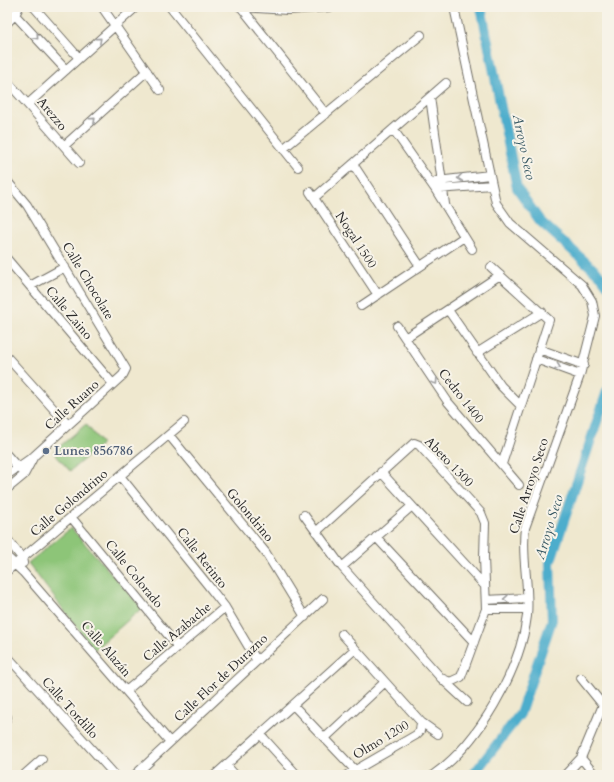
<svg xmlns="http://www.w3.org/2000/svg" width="614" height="782" viewBox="0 0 614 782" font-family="Cardo,serif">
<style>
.green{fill:#8dc578;stroke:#5c7852}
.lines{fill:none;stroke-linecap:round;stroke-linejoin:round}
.canal{stroke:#4dadcc;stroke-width:10}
.street-casing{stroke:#706d64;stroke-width:10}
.street{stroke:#fff;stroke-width:8}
.oneway{stroke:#a0a0a0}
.service-dot{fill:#5c6f8a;stroke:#f7f3e8;stroke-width:1.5}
.labels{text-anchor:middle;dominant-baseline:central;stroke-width:4;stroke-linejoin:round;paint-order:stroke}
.street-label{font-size:13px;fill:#2b2b2b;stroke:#f7f3e8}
.service-label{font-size:13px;font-weight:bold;fill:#4e5e75;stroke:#f7f3e8;text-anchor:start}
.water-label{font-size:14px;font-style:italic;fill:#375863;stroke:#f7f3e8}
</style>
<rect width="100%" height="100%" fill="#f7f3e8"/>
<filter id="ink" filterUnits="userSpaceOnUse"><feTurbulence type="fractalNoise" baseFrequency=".025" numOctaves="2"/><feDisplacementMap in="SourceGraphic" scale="8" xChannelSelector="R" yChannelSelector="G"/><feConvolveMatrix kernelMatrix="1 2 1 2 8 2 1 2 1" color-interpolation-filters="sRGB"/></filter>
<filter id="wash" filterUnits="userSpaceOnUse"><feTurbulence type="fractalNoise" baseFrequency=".012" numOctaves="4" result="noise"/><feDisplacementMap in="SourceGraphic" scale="16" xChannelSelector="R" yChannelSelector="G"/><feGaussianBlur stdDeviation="0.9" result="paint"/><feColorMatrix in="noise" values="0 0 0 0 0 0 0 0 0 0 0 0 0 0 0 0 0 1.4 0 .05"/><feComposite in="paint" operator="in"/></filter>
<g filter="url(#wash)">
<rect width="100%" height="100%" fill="#efe8cf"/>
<path class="green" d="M86,424L102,444L70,471L53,452Z
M71,528L142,608L94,650L28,563Z"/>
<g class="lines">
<path class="canal" d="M481,7L517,188L540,221L602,277L607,284
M473,775L520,714L552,620L550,563L607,391"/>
</g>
</g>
<g filter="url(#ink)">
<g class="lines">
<g class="street-casing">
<path id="street" d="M34,7L79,58
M102,7L160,90
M170,7L298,167
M240,7L288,10L330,7
M241,7L326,114
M7,11L15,15L66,70
M7,23L15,15L19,7
M7,81L79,163
M430,97L445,204
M28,104L136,7
M393,129L435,189L472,249
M64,146L147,71
M283,149L421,35
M353,164L420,266
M7,181L27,205L126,369L123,375L34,456L7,475
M437,181L490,175
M437,189L492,185
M310,192L378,295
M314,198L446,83
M7,259L113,384
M491,267L549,320L502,464
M30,286L65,267
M361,306L464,237
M448,310L501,386L521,406
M397,326L448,402L519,485
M405,338L500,275
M539,349L584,365
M477,353L542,312
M7,357L68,425
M536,359L580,375
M169,435L266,553L305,617
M7,455L20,470
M381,472L485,586
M120,476L207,584L225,607L257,661
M7,489L24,475L34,456
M304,515L342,567L441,678L467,702
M71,517L178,647
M316,532L414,443L419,445L481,513L485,523L484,557L486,609L461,677L450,682L441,678
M376,537L474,642
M7,539L22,558L23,563
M7,557L23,572L170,742
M342,567L412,506
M7,571L184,422
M486,600L527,598
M486,609H527
M342,634L421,722L438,734
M7,656L115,775
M581,678L607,710
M126,691L225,607
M293,705L355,770
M7,718V717
M260,734L297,775
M325,738L385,682
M581,758L595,775
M226,765L235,775
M24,775L42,759
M135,775L323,599
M215,775L355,649
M347,775L416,735L420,731L421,722
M433,775C478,744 520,671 527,616C530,587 521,558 525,528L580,375L595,316L592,301L582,285L510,223L496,203L454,7
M565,775L581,758L603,705"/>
</g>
<use href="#street" class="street"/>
</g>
<defs><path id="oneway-chevron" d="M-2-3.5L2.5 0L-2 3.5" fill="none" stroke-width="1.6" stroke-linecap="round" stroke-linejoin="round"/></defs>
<g class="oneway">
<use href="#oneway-chevron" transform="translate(36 37) rotate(47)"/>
<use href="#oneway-chevron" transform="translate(99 40) rotate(-42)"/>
<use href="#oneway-chevron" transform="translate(93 120) rotate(-42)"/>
<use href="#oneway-chevron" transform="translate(460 178) rotate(173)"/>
<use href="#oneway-chevron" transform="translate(558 367) rotate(20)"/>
<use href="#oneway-chevron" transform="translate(435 382) rotate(56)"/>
<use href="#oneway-chevron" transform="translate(506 599) rotate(177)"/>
</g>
</g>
<circle class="service-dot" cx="46" cy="451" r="4"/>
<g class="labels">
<g class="street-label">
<text transform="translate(52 114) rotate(50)">Arezzo</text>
<text transform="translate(356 240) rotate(57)">Nogal 1500</text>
<text transform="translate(88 281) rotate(59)">Calle Chocolate</text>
<text transform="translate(69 313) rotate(50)">Calle Zaino</text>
<text transform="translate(461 396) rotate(52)">Cedro 1400</text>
<text transform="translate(72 405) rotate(-42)">Calle Ruano</text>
<text transform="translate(449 462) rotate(46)">Abeto 1300</text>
<text transform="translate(529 486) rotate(-72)">Calle Arroyo Seco</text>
<text transform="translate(69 503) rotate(-40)">Calle Golondrino</text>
<text transform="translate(250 515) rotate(50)">Golondrino</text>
<text transform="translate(202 558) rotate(52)">Calle Retinto</text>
<text transform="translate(134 574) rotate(51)">Calle Colorado</text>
<text transform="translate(177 632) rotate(-40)">Calle Azabache</text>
<text transform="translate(106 649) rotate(49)">Calle Alazán</text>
<text transform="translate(221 678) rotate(-43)">Calle Flor de Durazno</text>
<text transform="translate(70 708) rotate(48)">Calle Tordillo</text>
<text transform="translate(381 740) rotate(-31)">Olmo 1200</text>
</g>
<g class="service-label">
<text x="54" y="451">Lunes 856786</text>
</g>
<g class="water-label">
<text transform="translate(524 147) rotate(78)">Arroyo Seco</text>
<text transform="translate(549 527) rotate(-73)">Arroyo Seco</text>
</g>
</g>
<rect width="614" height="782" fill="none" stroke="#f7f3e8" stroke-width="24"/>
</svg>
